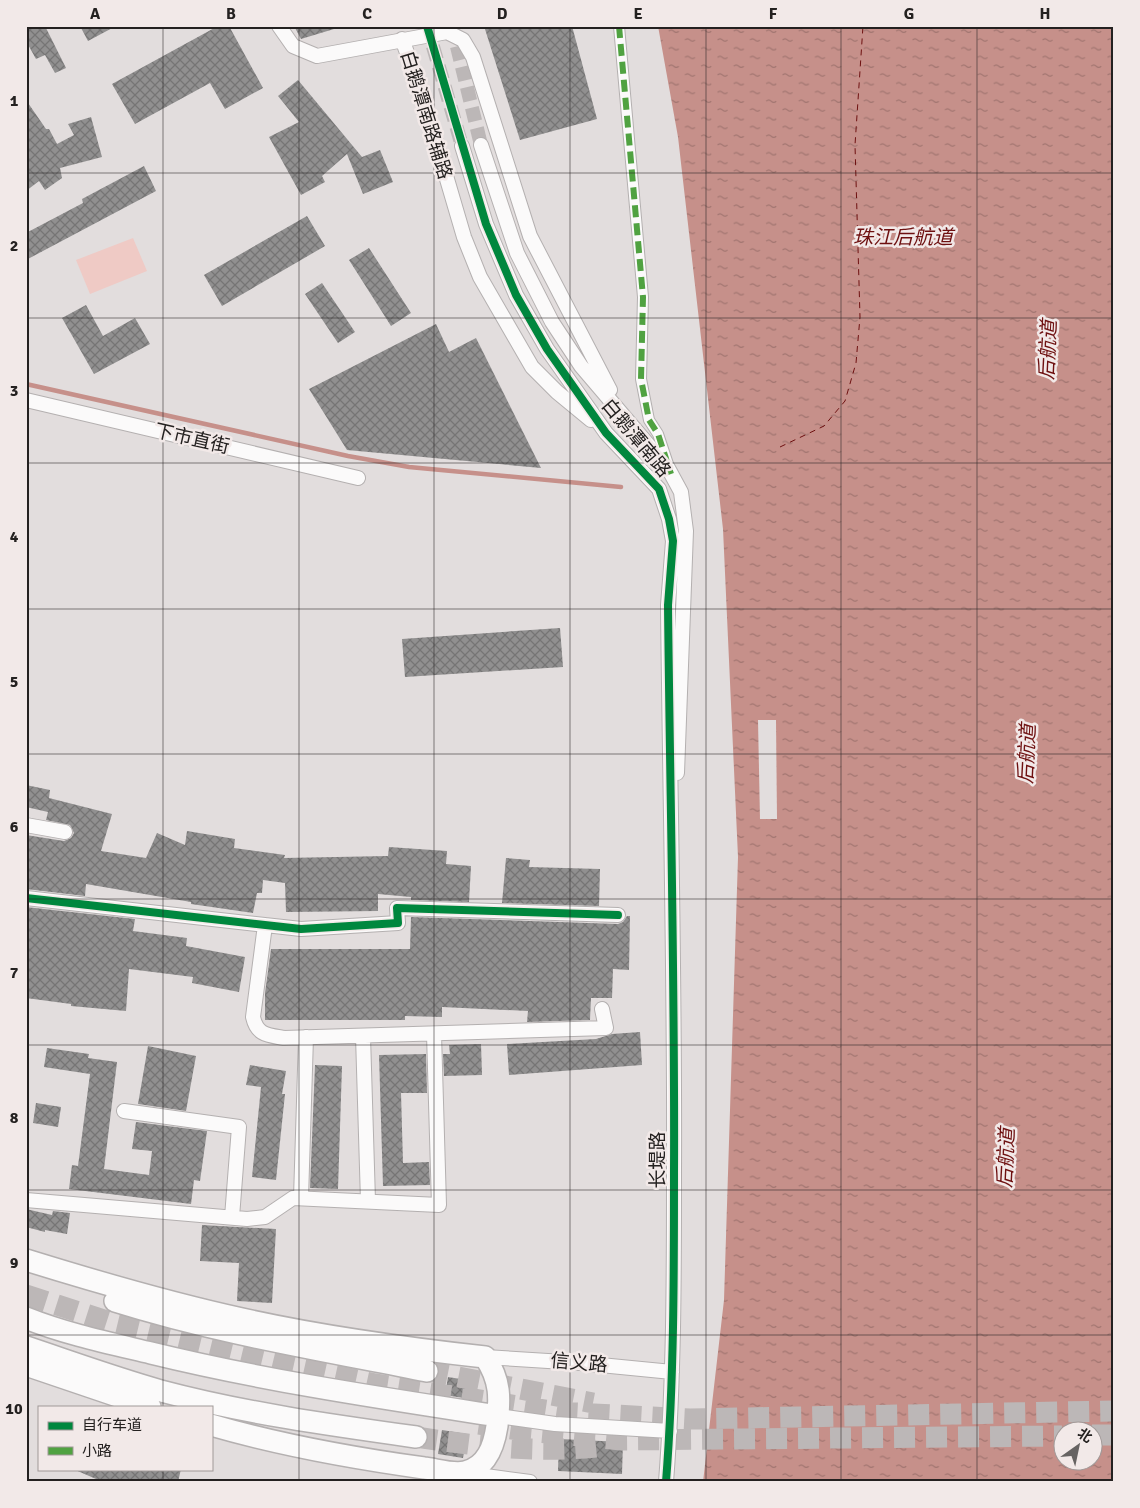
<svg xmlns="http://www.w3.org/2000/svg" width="1140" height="1508" viewBox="0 0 1140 1508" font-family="Signika,'Noto Sans SC',sans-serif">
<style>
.grass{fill:#efcac5}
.water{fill:url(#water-ripples);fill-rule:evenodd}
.pier{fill:#e2dddd}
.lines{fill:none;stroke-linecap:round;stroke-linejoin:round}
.stream{stroke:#c6908a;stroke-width:4.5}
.ferry{stroke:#6e1010;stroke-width:1;stroke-dasharray:6 5;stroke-linecap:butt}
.building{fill:url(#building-cross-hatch)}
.minor-tunnel{stroke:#bcb7b7;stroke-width:14;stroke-dasharray:14 7;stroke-linecap:butt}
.primary-tunnel{stroke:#bcb7b7;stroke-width:21;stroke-dasharray:21 11;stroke-linecap:butt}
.pedestrian-casing{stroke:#b4b0b0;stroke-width:12}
.minor-casing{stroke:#b4b0b0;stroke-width:16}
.primary-casing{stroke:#b4b0b0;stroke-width:24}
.pedestrian{stroke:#fbfafa;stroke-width:10}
.minor{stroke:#fbfafa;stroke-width:14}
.primary{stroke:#fbfafa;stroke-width:21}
.quiet{stroke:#50a241;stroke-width:6;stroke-dasharray:12 6;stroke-linecap:butt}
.cycleway-casing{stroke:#f2e9e8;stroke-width:11}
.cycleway{stroke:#00873e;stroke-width:8}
.grid{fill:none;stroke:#242120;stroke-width:1;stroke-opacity:0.55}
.labels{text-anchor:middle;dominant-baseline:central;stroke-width:5;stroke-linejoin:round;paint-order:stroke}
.street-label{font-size:19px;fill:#242120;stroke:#f2e9e8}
.water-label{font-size:20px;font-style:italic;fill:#6e1010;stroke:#f2e9e8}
.neatline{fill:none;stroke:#242120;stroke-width:2}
.grid-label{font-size:16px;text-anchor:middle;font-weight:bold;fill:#242120}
</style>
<defs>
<pattern id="water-ripples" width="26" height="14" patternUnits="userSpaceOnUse" patternTransform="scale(1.25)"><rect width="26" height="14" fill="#c6908a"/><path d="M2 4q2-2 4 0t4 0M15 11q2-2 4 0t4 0" fill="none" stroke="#a17570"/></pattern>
<pattern id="building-cross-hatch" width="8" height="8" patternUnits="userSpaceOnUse" patternTransform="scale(1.25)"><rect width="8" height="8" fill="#919090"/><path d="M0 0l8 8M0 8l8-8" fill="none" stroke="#767575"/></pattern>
</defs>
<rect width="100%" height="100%" fill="#e2dddd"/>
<path class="grass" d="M133,238L147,271L90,294L76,260Z"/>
<path class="water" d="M658,26H1114V1482H703L724,1300L738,857L723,529L678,137ZM1062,1430H1092V1460H1062Z"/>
<path class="pier" d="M758,720H776L777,819H760Z"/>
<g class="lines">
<path class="stream" d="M26,384L348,456L409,467L621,487"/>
<path class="ferry" d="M780,447L824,426L845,401L856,363L860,317L855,145L863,26"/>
</g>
<path class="building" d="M26,26H45L66,68L55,73L45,55L36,59L26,41Z
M80,26H116L88,41Z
M218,26H229L263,88L225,109L210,83L135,124L112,84Z
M294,26H333L334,29L301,39Z
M484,26H572L597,119L520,140Z
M298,80L362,157L380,150L393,182L363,194L347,154L322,176L325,182L301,195L269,137L299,122L278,96Z
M26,100L46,129H49L57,144L74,135L68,124L91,117L102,157L60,168L62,178L45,190L39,181L26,191Z
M144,166L156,191L26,260V233L83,203L82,199Z
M307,216L325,246L222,306L204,275Z
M369,248L411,313L391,326L349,260Z
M322,283L355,332L338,343L305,294Z
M86,305L103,336L135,318L150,344L94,374L62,318Z
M436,324L449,352L476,338L541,468L347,450L309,389Z
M560,628L563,667L405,677L402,639Z
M26,785L50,790L49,798L112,814L101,851L146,858L157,833L185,845L187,831L235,839L234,848L285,855L284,858L388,856L389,847L447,851L446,864L471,866L469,902L411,900V897L378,894V911L286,912L285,883L263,880L262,893H257L253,913L191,904V902L86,884L85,896L26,889V835L64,841L71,838L74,833L70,825L46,820L48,812L26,807Z
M506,858L530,860L529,867L600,869L599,906L502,903Z
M26,907L135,919L133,931L187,938L186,946L245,957L239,992L192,983L193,977L129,969L126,1011L71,1006V1004L26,998Z
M627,916H630L629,970L613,969L612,998H591L590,1020L527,1022L528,1011L442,1007V1017L405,1016V1020H265V993L271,949H410L411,917L618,924L623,922Z
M640,1032L642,1065L509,1075L507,1044L596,1039L612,1034Z
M481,1044L482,1075L444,1076L443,1054H450L449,1045Z
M148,1046L196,1056L186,1111L138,1104Z
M47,1048L89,1054L88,1058L117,1062L104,1169L149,1175L152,1151L132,1149L136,1122L207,1131L200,1181L194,1180L191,1204L69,1189L72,1165L78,1166L90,1074L44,1067Z
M426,1054L427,1093H401L403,1163L429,1162L430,1185L383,1186L379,1055Z
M250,1065L286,1071L282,1094H285L276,1180L252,1177L261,1087L246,1085Z
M315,1065L342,1066L338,1189L310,1188Z
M36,1103L61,1107L58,1127L33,1123Z
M26,1209L52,1215L53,1211L70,1213L67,1234L45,1230V1232L26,1227Z
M202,1225L276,1229L272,1303L237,1301L239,1263L200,1261Z
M448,1377L473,1381L470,1399L445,1395Z
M442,1430L467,1434L463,1458L438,1454Z
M559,1439L623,1442L622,1474L558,1471Z
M73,1469H181L178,1482H103Z"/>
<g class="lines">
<path class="minor-tunnel" d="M427,26L462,146
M452,26L481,145"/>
<path class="primary-tunnel" d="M26,1295L113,1323L279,1363L375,1384L558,1412L690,1419L1114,1411
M427,1371L593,1403
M479,1424L525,1431L621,1440L1062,1436
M1092,1435H1114
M416,1437C476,1446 535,1453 596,1447"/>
<g class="pedestrian-casing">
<path id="pedestrian" d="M619,26L643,297L641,379L649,420L658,434L668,464"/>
</g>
<g class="minor-casing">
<path id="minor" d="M279,26L293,46L317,56L447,32L463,40L473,57L530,236L610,390
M402,39L422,94L464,237L480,277L532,367L557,392L591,420
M481,145L517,253L552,322L581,366L668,468L681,492L686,531L677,773
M462,146L486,224L516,295L547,349L606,433L659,489L669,519L673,541L668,605C670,795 675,984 674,1173C674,1276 674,1379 666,1482
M26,400L358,478
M26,825L65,832
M26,898L301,929L398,923L397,908L618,915
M265,925L253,1017C257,1035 267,1035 284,1038L606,1028L602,1009
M363,1036L368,1201
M124,1111L239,1127L232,1217
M301,1198L306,1037
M26,1200L247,1219L265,1217L293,1198L439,1205L434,1034
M485,1357L580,1363L672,1372
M498,1416L555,1424L670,1431
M464,1473L530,1482"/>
</g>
<g class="primary-casing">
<path id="primary" d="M26,1260C97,1282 169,1303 242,1319C322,1337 404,1348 485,1357C501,1381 500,1398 497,1426C494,1446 487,1467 465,1472C453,1475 435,1469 424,1468C352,1458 280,1445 211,1425
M115,1301C217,1333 322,1350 427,1371
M26,1318C66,1334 109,1343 151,1353C266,1381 381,1398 498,1416
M26,1347C71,1362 115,1378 161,1391C244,1413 330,1425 416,1437
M26,1365L150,1407"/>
</g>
<use href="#pedestrian" class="pedestrian"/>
<use href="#minor" class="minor"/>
<use href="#primary" class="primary"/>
<path class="quiet" d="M619,26L643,297L641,379L649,420L658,434L671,474"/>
<g class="cycleway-casing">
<path id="cycleway" d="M427,26L486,224L516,295L547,349L606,433L659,489L669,519L673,541L668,605C670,795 675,984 674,1173C674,1276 674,1379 666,1482
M26,898L301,929L398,923L397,908L618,915"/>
</g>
<use href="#cycleway" class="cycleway"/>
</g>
<path class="grid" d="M163,26V1407M299,26V1482M434,26V1482M570,26V1482M706,26V1482M841,26V1482M977,26V1482M26,173H1114M26,318H1114M26,463H1114M26,609H1114M26,754H1114M26,899H1114M26,1045H1114M26,1190H1114M26,1335H1114M163,1469V1482"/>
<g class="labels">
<g class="street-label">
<text transform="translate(426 115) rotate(73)">白鹅潭南路辅路</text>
<text transform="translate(636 438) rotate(50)">白鹅潭南路</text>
<text transform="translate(192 439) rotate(13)">下市直街</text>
<text transform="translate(658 1160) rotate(-90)">长堤路</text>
<text transform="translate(579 1363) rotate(5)">信义路</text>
</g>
<g class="water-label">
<text x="903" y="237">珠江后航道</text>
<text transform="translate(1048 350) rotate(-87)">后航道</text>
<text transform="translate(1027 754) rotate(-87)">后航道</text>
<text transform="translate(1006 1158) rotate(-87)">后航道</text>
</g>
</g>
<rect width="1140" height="1508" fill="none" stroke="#f2e9e8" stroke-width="55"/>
<rect x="38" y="1406" width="175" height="65" fill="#f2e9e8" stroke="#a09998"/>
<rect x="48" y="1422" width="25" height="8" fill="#00873e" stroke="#a09998"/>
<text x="82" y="1430" font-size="15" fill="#242120">自行车道</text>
<rect x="48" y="1447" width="25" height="8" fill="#50a241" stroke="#a09998"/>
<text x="82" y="1456" font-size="15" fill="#242120">小路</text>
<g transform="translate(1078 1446) rotate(33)"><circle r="24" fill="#f2e9e8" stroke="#a09998"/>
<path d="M0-4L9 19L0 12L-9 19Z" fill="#666362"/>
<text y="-8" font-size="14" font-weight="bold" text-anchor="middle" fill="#242120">北</text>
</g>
<rect x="28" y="28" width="1084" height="1452" class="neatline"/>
<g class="grid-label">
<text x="95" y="19">A</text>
<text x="231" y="19">B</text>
<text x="367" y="19">C</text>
<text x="502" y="19">D</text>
<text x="638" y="19">E</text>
<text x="773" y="19">F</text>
<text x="909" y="19">G</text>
<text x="1045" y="19">H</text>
<text x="14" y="106">1</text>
<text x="14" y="251">2</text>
<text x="14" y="396">3</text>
<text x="14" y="542">4</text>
<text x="14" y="687">5</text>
<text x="14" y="832">6</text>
<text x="14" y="978">7</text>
<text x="14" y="1123">8</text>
<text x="14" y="1268">9</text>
<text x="14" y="1414">10</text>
</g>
</svg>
